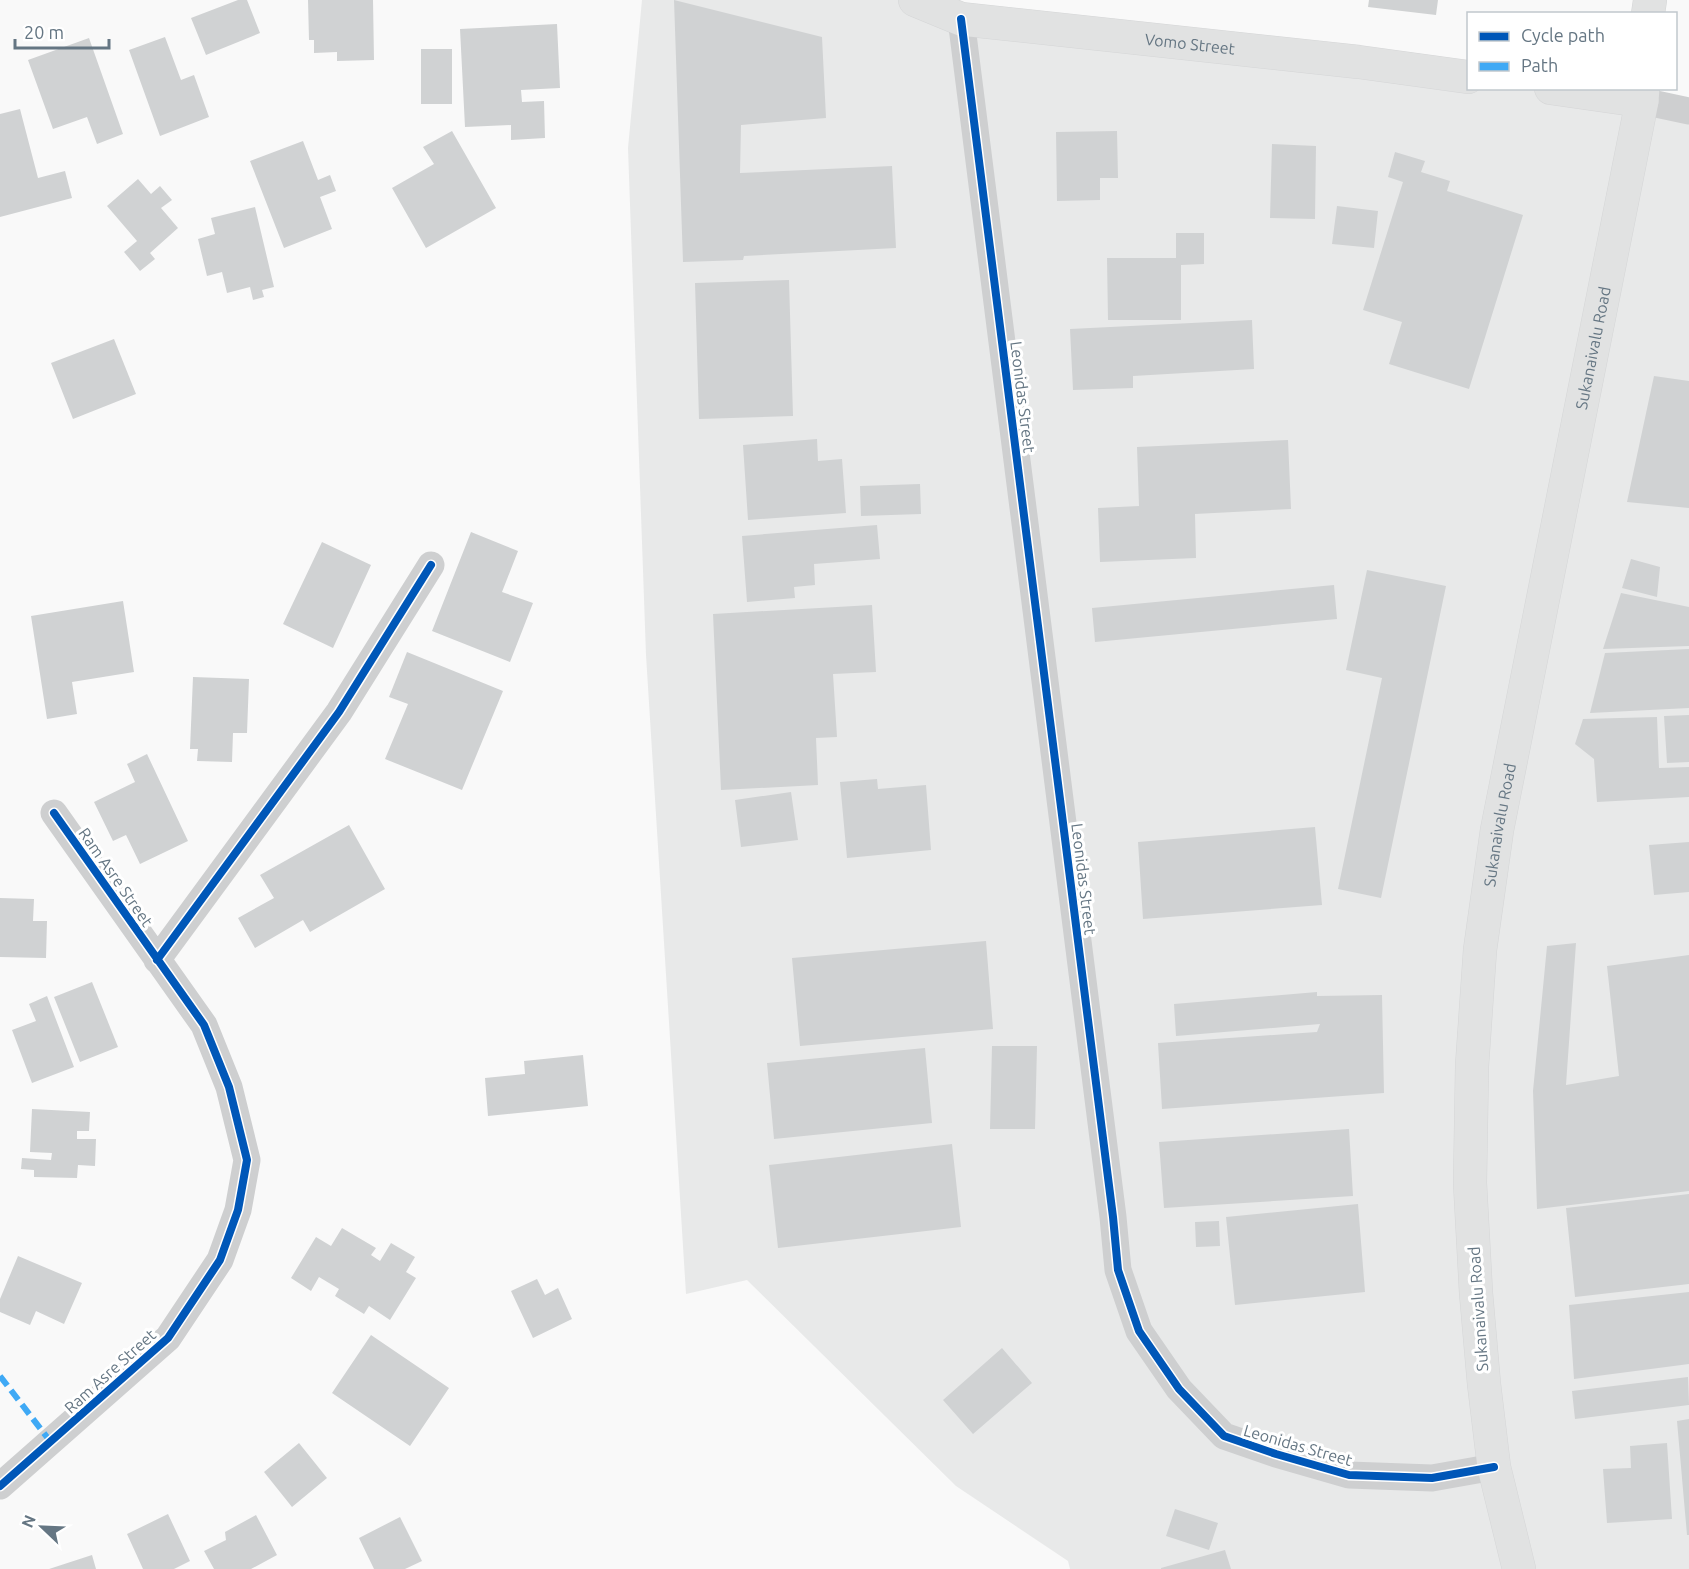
<svg xmlns="http://www.w3.org/2000/svg" width="1689" height="1569" viewBox="0 0 1689 1569" font-family="Ubuntu,sans-serif">
<style>
.built{fill:#e8e9e9}
.building{fill:#d0d2d3}
.lines{fill:none;stroke-linecap:round;stroke-linejoin:round}
.secondary-casing{stroke:#d5d6d7;stroke-width:34}
.street{stroke:#cecfd0;stroke-width:27}
.secondary{stroke:#e1e2e2;stroke-width:33}
.quiet{stroke:#3fa9f5;stroke-width:6;stroke-dasharray:12 6;stroke-linecap:butt}
.cycleway-casing{stroke:#fff;stroke-width:11}
.cycleway{stroke:#0057b8;stroke-width:8}
.labels{text-anchor:middle;dominant-baseline:central;stroke-width:6;stroke-linejoin:round;paint-order:stroke}
.street-label{font-size:16px;fill:#657683;stroke:#fff}
</style>
<rect width="100%" height="100%" fill="#f9f9f9"/>
<path class="built" d="M642,0H915L1468,88L1539,89L1689,111V1569H1070L1068,1561L956,1486L747,1280L686,1294L646,655L628,148Z"/>
<path class="building" d="M238,0H247L260,33L206,55L191,18Z
M308,0H373L374,60L337,61V52L314,53V40H309Z
M674,0L822,37L826,118L741,125L740,173L892,166L896,248L744,256L743,260L683,262Z
M1369,0H1438L1436,15L1368,7Z
M557,24L560,88L521,90L522,102L544,101L545,138L511,140V125L465,127L460,29Z
M165,37L181,80L194,75L209,117L160,136L129,50Z
M89,38L123,134L97,144L87,117L53,129L28,60Z
M421,49H452V104H421Z
M20,109L38,178L65,171L72,198L0,217V114Z
M452,131L496,208L426,248L392,188L434,164L423,147Z
M1117,131L1118,178H1100V200L1057,201L1056,132Z
M303,141L318,180L330,175L336,191L320,197L332,229L284,248L250,161Z
M1272,144L1316,146L1315,219L1270,218Z
M1395,152L1425,161L1421,172L1450,181L1447,191L1523,215L1469,389L1389,364L1402,322L1363,310L1403,182L1388,177Z
M138,179L151,194L160,186L172,200L161,208L178,228L150,253L155,259L140,271L124,252L137,241L107,206Z
M1337,206L1378,211L1374,248L1332,244Z
M255,207L274,287L262,290L264,297L253,300L250,287L227,293L222,272L207,276L198,239L215,234L211,218Z
M1176,233H1204V264L1181,265V320H1108L1107,258H1176Z
M789,280L793,416L699,419L695,283Z
M1252,320L1254,369L1133,376V388L1073,390L1070,329Z
M114,339L136,394L73,419L51,363Z
M1654,376L1689,381V508L1627,502Z
M817,439L818,461L842,459L846,513L748,520L743,445Z
M1288,440L1291,509L1195,514L1196,558L1100,562L1098,508L1139,506L1137,447Z
M920,484L921,514L861,516L860,486Z
M877,525L880,559L814,564L815,585L794,587L795,598L747,602L742,536Z
M471,532L518,551L502,592L533,603L510,662L432,631Z
M322,542L371,565L333,648L283,624Z
M1631,559L1660,567L1657,597L1622,588Z
M1367,570L1446,586L1381,898L1338,889L1382,678L1346,670Z
M1334,585L1337,619L1095,642L1092,608Z
M1621,593L1689,607V646L1603,649Z
M123,601L134,672L72,682L77,714L47,719L31,616Z
M872,605L876,672L833,674L837,737L816,738L818,785L721,790L713,614Z
M1689,649V708L1590,713L1605,653Z
M407,652L503,691L462,790L385,759L408,704L389,697Z
M193,677L249,679L247,733H233L232,762L197,761L198,749H190Z
M1689,715V762L1667,763L1664,716Z
M1657,717L1659,768L1689,767V797L1597,802L1594,759L1575,744L1583,719Z
M147,754L188,841L140,864L126,835L113,841L94,802L135,782L127,764Z
M877,779L878,789L926,785L931,850L847,858L840,782Z
M791,792L798,840L741,847L735,800Z
M349,825L385,889L310,932L303,920L255,948L238,918L274,898L260,875Z
M1315,827L1322,905L1143,919L1138,842Z
M1689,842V892L1654,895L1649,845Z
M0,898L34,899L33,921H47L46,958L0,957Z
M986,941L993,1029L800,1046L792,958Z
M1576,943L1566,1085L1619,1076L1607,966L1689,955V1191L1537,1209L1533,1091L1547,946Z
M92,982L118,1047L80,1062L54,997Z
M1317,992V996L1382,995L1384,1093L1162,1109L1158,1043L1317,1032L1320,1024L1176,1036L1174,1004Z
M47,996L74,1067L32,1083L12,1030L36,1021L29,1004Z
M992,1046H1037L1035,1129H990Z
M925,1048L932,1123L774,1139L767,1063Z
M583,1055L588,1106L488,1116L485,1078L525,1074L524,1061Z
M32,1109L90,1112L89,1131H77V1139H96L95,1166L78,1165L77,1178L34,1177V1170L21,1169L22,1158L51,1160L52,1153L30,1152Z
M1349,1129L1353,1196L1164,1208L1159,1142Z
M952,1144L961,1227L778,1248L769,1165Z
M1689,1194V1284L1575,1297L1566,1208Z
M1358,1204L1365,1292L1235,1305L1226,1217Z
M1219,1221L1220,1246L1196,1247L1195,1222Z
M342,1228L376,1248L371,1255L380,1261L391,1243L415,1257L406,1272L416,1278L390,1320L369,1306L364,1314L335,1296L339,1289L319,1277L311,1291L291,1278L316,1237L331,1246Z
M18,1256L82,1283L64,1324L36,1311L30,1325L0,1312V1299Z
M537,1279L545,1295L558,1288L572,1319L533,1338L511,1291Z
M1689,1292V1364L1574,1379L1569,1305Z
M371,1335L449,1388L410,1446L332,1393Z
M1002,1348L1032,1383L973,1434L943,1400Z
M1688,1377L1689,1405L1575,1419L1572,1391Z
M1689,1419V1535H1687L1677,1421Z
M299,1443L327,1478L292,1507L264,1472Z
M1667,1443L1672,1519L1607,1523L1603,1469L1631,1468L1630,1446Z
M1175,1509L1218,1523L1209,1550L1166,1536Z
M168,1514L190,1561L174,1569H143L127,1534Z
M256,1515L277,1555L251,1569H214L204,1551L226,1540L225,1532Z
M400,1517L422,1561L405,1569H374L359,1538Z
M1225,1550L1231,1569H1161V1568Z
M92,1555L96,1569H49Z"/>
<g class="lines">
<g class="secondary-casing">
<g id="secondary">
<path id="s1" d="M915,0L961,19L1359,62L1468,77"/>
<path d="M1648,14L1650,0"/>
<path d="M1551,88L1642,101"/>
<path id="s2" d="M1519,1569L1494,1467L1484,1384L1476,1293L1470,1183L1472,1066L1480,950L1497,830L1642,101L1643,88"/>
</g>
</g>
<path class="street" d="M961,19L1113,1217L1118,1270L1139,1331L1179,1389L1224,1436L1276,1454L1349,1475L1432,1478L1494,1467
M1642,101L1689,111
M157,960L339,712L431,565
M0,1486L168,1338L220,1260L238,1210L247,1160L229,1087L204,1025L54,813"/>
<use href="#secondary" class="secondary"/>
<path class="quiet" d="M0,1376L50,1441"/>
<g class="cycleway-casing">
<path id="cycleway" d="M961,19L1113,1217L1118,1270L1139,1331L1179,1389L1224,1436L1276,1454L1349,1475L1432,1478L1494,1467
M157,960L339,712L431,565
M0,1486L168,1338L220,1260L238,1210L247,1160L229,1087L204,1025L54,813"/>
</g>
<use href="#cycleway" class="cycleway"/>
</g>
<g class="labels">
<g class="street-label">
<text stroke="none"><textPath href="#s1" startOffset="280">Vomo Street</textPath></text>
<text stroke="none"><textPath href="#s2" startOffset="1236">Sukanaivalu Road</textPath></text>
<text transform="translate(1023 397) rotate(83)">Leonidas Street</text>
<text stroke="none"><textPath href="#s2" startOffset="750">Sukanaivalu Road</textPath></text>
<text transform="translate(116 877) rotate(55)">Ram Asre Street</text>
<text transform="translate(1084 879) rotate(83)">Leonidas Street</text>
<text transform="translate(1478 1309) rotate(-94)">Sukanaivalu Road</text>
<text transform="translate(110 1371) rotate(-42)">Ram Asre Street</text>
<text transform="translate(1298 1445) rotate(16)">Leonidas Street</text>
</g>
</g>
<rect x="1467" y="12" width="210" height="78" fill="#ffffff" stroke="#c1c8cd" stroke-width="1.5"/>
<rect x="1479" y="32" width="30" height="9" fill="#0057b8" stroke="#c1c8cd" stroke-width="1.5"/>
<text x="1521" y="42" font-size="18" fill="#657683">Cycle path</text>
<rect x="1479" y="62" width="30" height="9" fill="#3fa9f5" stroke="#c1c8cd" stroke-width="1.5"/>
<text x="1521" y="72" font-size="18" fill="#657683">Path</text>
<g transform="translate(42 1527) rotate(293)" stroke="#ffffff" stroke-width="4.5" paint-order="stroke">
<path d="M0-4.5L10 22L0 15L-10 22Z" fill="#657683"/>
<text y="-9" font-size="16" font-weight="bold" text-anchor="middle" fill="#657683">N</text>
</g>
<path d="M15 39v9h94v-9" fill="none" stroke="#657683" stroke-width="3"/>
<text x="24" y="39" font-size="18" fill="#657683" stroke="#ffffff" stroke-width="4.5" paint-order="stroke">20 m</text>
</svg>
